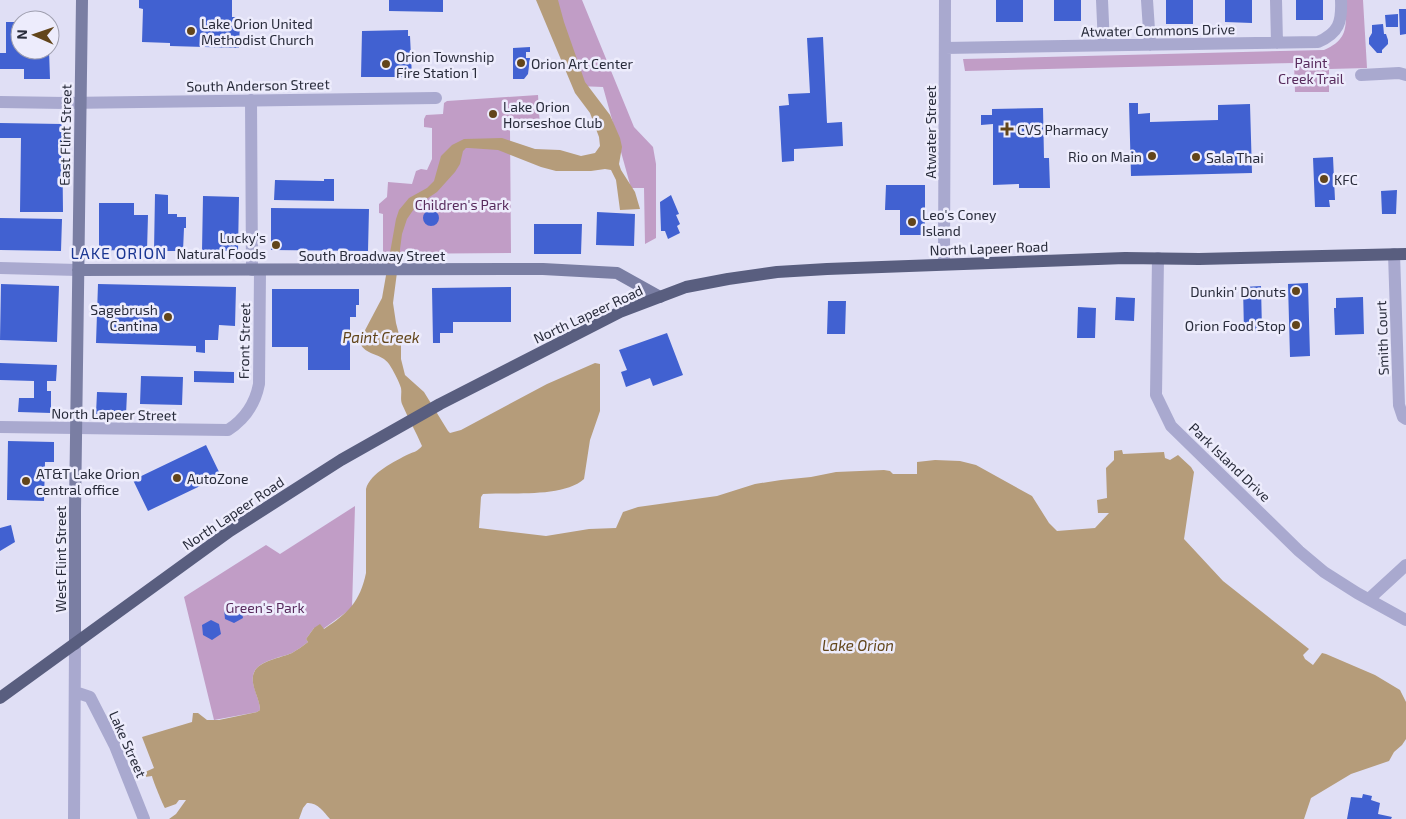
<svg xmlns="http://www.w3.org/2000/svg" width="1406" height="819" viewBox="0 0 1406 819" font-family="'Exo 2',sans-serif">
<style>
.green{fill:#c19dc6}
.water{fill:#b59c7a}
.building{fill:#4161d1}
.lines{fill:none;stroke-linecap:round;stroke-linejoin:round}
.street{stroke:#a9a9cf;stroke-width:12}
.secondary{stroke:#7a7ea3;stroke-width:12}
.primary{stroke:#595e7f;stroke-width:12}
.poi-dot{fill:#62451a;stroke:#edecfc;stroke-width:2}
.labels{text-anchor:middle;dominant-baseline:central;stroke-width:5;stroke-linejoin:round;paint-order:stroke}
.poi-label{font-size:14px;fill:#292c3b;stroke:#edecfc;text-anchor:start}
.street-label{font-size:14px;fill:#292c3b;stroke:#edecfc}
.park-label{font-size:14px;fill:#572a5c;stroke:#edecfc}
.water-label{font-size:15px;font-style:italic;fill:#62451a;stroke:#edecfc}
.quarter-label{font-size:16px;letter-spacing:1px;fill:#1a3693;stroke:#edecfc}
</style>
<rect width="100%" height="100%" fill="#e0dff5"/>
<path class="green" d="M543,0H582L634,127L653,147L656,164V238L645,244L644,188H631L603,87L578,86Z
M1345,0H1363L1367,68L1329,69V92H1295L1294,63L965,71L963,59L1324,50C1350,39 1346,24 1345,0Z
M538,95L540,128L510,130L511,253L383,254V214L379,213V204L387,197L388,182L412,184L416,171L421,169L427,170L432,159V128L424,127V119L426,115L443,114L444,103L447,101Z
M355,506L352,608L323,629L314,628L306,639L308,642C303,646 297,650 292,653C280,658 255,661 253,676C251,686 260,699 260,710L257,712L214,720L184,597L266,545L280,554Z"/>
<path class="water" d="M536,0H558L564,22L585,82L610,115L620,138L622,147L619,164L621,170L635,192L640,209L620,210L616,180L611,170L605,169L591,171H556L541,167L498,150L469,148H466L463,151L460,164L455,172L437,192L416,206L407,219L402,234L393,303L396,323L401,342V359L405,375L424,392L448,431L450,433L461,430L547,384L595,363L600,364V411L590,440L584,479C563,498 510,492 483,494L481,497L479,528L546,536L589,529L616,528L623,512L638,507L717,496L755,484L781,480L811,477L836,472L884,470L890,471L893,474H917V462L935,460L960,461L976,465L1032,496L1049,523L1057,531L1095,528L1109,513H1098L1097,500L1107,498L1106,468L1114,460V451L1122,450L1123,454L1164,452L1165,458L1170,460L1178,455L1191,467L1194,472L1184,539L1223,581L1309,649L1303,655L1305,659L1313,665L1322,653L1326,654L1375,675L1400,690L1406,702V739L1402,745L1394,752L1389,761L1351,774L1311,798L1304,819H330C324,812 317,802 307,803L303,808L299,819H169L176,814L186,800H179L176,804L165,808C163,805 153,781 152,776L145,777L142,775L143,773L154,768L142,737L192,722L193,713H198L207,720H219L257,712L260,710C260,699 251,687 253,676C255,661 281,658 292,653C297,650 303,646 308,642L306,639L314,628L320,624L324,629C348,613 360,602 366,573V489C370,473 395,461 409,454C414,452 418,451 422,446C416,432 408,418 402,404C400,398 402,394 401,388C399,381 393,370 389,364C381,353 368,356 361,345L363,334L382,298L396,219L399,210L409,198L427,188L434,181L441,156L452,145L464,139L502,138L535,149L560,150L581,156L595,153L600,146L599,137L590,113L575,93Z"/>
<path class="building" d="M139,0H232V17H238V20H240L239,48L170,46V43L142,42L143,9L139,8Z
M389,0H443V12L389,11Z
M996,0H1023V22H996Z
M1054,0H1081V21H1054Z
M1166,0H1193V24H1166Z
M1225,0H1252V23L1225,22Z
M1296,0H1323V20H1296Z
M1399,9H1406V34L1400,35Z
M1398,14V27H1386L1385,15Z
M6,22H20V50H49L50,79H24V69H0V53H6Z
M1383,24L1384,34H1386L1388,40V44L1382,50V53H1377L1369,44V38L1372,33V25Z
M408,30V36H410L412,77H361L362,31Z
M823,37L827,123L842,122L843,146L794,149V161L782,162L779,106L789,105L788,94L810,93L807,38Z
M530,47V52H526V58H530L528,74L524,79H513V48Z
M1129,103H1138V114L1150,113V122L1218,120V105L1250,104L1252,173L1131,176Z
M1043,108L1044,158H1049L1050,188H1019V184L993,185V124L981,125V115H992V109Z
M0,123L62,124L63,212H20L21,138H0Z
M1333,157L1335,200H1329L1330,207H1315L1313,158Z
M324,179H334V201L274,200L275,180L324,181Z
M886,185H925V235H900V210H885Z
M1397,190L1396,214H1382L1381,191Z
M155,194L168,195V214H177V217H186V228H184L183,251H154Z
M671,195L679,214L676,215L680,224L677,226L680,233L668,239L665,231H661L660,202Z
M203,196L239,197L238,251H202Z
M99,203H134V215H148L147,251L99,250Z
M271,208L369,209L368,251L271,250Z
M423 218a8 8 0 1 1 16 0a8 8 0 1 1-16 0Z
M597,212L635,214L634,246L596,245Z
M0,218L62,219L61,251L0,250Z
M534,224H582L581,254H534Z
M1308,283L1310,356L1290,357L1288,284Z
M1,284L59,286L57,342L0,340Z
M98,284L236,287L235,326L219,325L218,340H205V353L196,352V346L96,343Z
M1261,286L1262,331L1244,332L1243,287Z
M511,287V322H453V333H440V343H433L432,288Z
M272,289H359V305H356V317H350V370H308V347H272Z
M1116,297L1135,298L1134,321L1115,320Z
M1363,297L1364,334L1335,335L1334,308H1336V298Z
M828,301H846L845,334H827Z
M1078,307L1096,308L1095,338H1077Z
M667,333L683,375L653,386L650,378L626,387L621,372L627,370L619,350Z
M0,363L57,365L56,381H47V391H51V413L18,412L19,398H34V381L0,380Z
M194,371L234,372V383L194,382Z
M141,376L183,377L182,405L140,404Z
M97,392L127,393L126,415L96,414Z
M8,441L54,442V462H45L44,501L7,500Z
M206,445L221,476L148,511L133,480Z
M11,525L15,542L0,551V528Z
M233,603L241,607L243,618L234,623L225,619L224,609Z
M211,620L219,624L221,634L212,640L203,635L202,625Z
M1363,794L1372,796L1371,800L1380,803L1378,814L1392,817L1391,819H1347L1351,797L1362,798Z"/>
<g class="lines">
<path class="street" d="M1102,0L1104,45
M1147,0L1150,45
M1276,0L1277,43
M945,48L1318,42C1339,33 1342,22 1341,0
M1361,75L1399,73L1406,75
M251,100L252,270
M0,102L65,103L436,98
M1394,254L1399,405L1403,417L1406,419
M1158,258L1156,395L1171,426L1299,551L1324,572L1357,593L1406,620
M944,264L945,0
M0,268L78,270
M0,427L228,430C245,419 255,405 259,384L260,271
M1369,599L1406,565
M75,692L90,697L115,746L144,819
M74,819L75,644"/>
<path class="secondary" d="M78,270L543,269L617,273L660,297
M75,644V511L82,0"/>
<path class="primary" d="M0,698L230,531L341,460L440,404L620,312L686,287L728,279L777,272L827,269L1125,258L1199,259L1406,254"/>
</g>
<g class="poi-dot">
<circle cx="191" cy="31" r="5"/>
<circle cx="521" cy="63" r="5"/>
<circle cx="386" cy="64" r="5"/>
<circle cx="493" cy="114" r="5"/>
<path d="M1004.5 121.5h5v5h5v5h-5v5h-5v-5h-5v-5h5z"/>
<circle cx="1152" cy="156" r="5"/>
<circle cx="1196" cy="157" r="5"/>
<circle cx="1324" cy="179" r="5"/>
<circle cx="912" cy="222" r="5"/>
<circle cx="276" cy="245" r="5"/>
<circle cx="1296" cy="291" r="5"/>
<circle cx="168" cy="317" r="5"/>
<circle cx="1296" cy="325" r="5"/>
<circle cx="177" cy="478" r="5"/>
<circle cx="26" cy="481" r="5"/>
</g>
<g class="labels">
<g class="poi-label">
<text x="201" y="23">Lake Orion United<tspan x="201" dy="16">Methodist Church</tspan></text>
<text x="396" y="56">Orion Township<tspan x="396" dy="16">Fire Station 1</tspan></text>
<text x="531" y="63">Orion Art Center</text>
<text x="503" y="106">Lake Orion<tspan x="503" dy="16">Horseshoe Club</tspan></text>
<text x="1017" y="129">CVS Pharmacy</text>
<text x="1142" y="156" text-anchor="end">Rio on Main</text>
<text x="1206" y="157">Sala Thai</text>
<text x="1334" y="179">KFC</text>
<text x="922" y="214">Leo's Coney<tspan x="922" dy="16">Island</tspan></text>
<text x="266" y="237" text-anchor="end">Lucky's<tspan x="266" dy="16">Natural Foods</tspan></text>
<text x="1286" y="291" text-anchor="end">Dunkin' Donuts</text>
<text x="158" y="309" text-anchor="end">Sagebrush<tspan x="158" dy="16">Cantina</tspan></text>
<text x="1286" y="325" text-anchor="end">Orion Food Stop</text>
<text x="36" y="473">AT&amp;T Lake Orion<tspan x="36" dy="16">central office</tspan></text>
<text x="187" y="478">AutoZone</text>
</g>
<g class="street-label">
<text transform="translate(1158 30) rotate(-1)">Atwater Commons Drive</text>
<text transform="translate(258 85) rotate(-1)">South Anderson Street</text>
<text transform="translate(930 132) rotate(-90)">Atwater Street</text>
<text transform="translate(65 135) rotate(-89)">East Flint Street</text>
<text transform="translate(989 248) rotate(-2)">North Lapeer Road</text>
<text x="372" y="255">South Broadway Street</text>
<text transform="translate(588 314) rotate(-25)">North Lapeer Road</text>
<text transform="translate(1382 338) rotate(-92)">Smith Court</text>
<text transform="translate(244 341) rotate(-89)">Front Street</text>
<text transform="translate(114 414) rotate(1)">North Lapeer Street</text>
<text transform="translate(1230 462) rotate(44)">Park Island Drive</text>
<text transform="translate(233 513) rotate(-34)">North Lapeer Road</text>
<text transform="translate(60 559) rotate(-90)">West Flint Street</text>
<text transform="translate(128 744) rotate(66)">Lake Street</text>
</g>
<g class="park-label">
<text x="1311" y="62">Paint<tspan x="1311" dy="16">Creek Trail</tspan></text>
<text x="462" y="204">Children's Park</text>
<text x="265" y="607">Green's Park</text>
</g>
<g class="water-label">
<text x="381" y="337">Paint Creek</text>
<text x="858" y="645">Lake Orion</text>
</g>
<g class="quarter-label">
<text x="119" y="252">LAKE ORION</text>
</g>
</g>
<g transform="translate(35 35) rotate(272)"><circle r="24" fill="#edecfc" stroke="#9f9faf"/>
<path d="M0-4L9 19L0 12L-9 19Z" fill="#62451a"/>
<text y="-8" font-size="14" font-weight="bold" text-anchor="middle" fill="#292c3b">N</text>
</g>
</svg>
